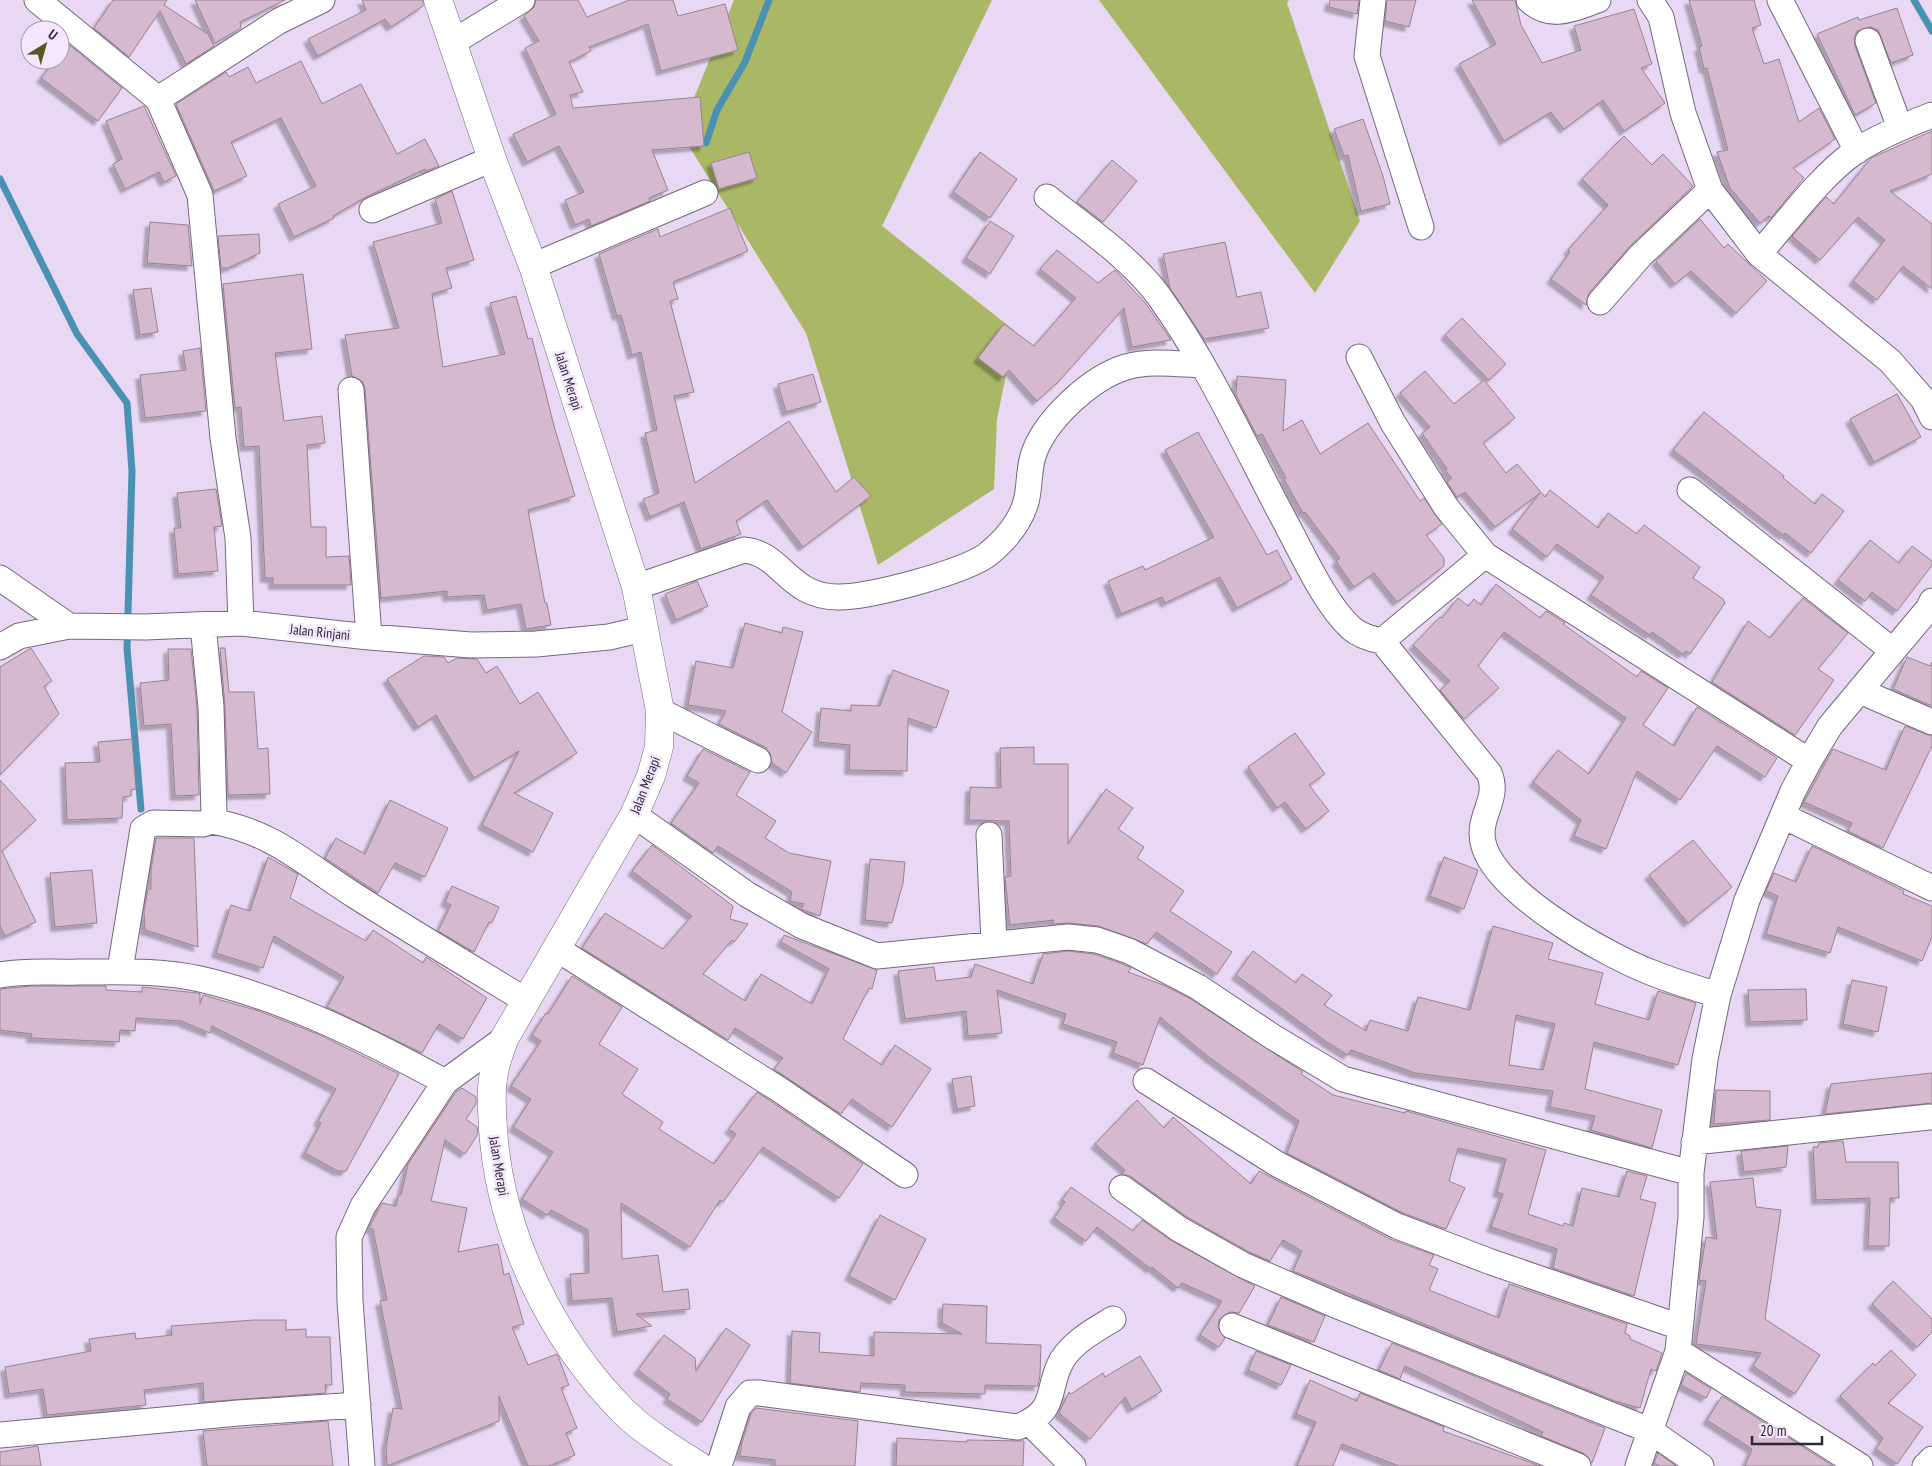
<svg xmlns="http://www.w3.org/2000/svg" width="1932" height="1466" viewBox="0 0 1932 1466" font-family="'PT Sans Narrow',sans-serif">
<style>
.green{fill:#aab766}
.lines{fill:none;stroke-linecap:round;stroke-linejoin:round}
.stream{stroke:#4a91b4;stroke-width:7}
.building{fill:#d5b9ce;stroke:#9a8194;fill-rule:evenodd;filter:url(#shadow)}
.minor-casing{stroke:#76677f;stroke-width:27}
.primary-casing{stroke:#76677f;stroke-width:29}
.minor{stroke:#fff;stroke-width:25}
.primary{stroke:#fff;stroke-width:28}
.labels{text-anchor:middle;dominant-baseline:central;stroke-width:5;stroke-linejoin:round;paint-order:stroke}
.street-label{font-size:14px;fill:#2f2833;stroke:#f4e7fd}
</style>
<defs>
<filter id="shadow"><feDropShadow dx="-4.5" dy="4.5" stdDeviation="1" flood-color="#0004"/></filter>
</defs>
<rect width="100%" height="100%" fill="#e9d8f4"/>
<path class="green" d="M734,0H992L882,226L1015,331L997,419L994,489L878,565L806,333L680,132Z
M1099,0H1289L1287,3L1360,221L1315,293Z"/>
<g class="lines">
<path class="stream" d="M1914,0L1932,31
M706,143L717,110L745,62L769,0
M0,179L77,334L127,403L132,471L127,648L141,809"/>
</g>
<path class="building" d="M113,0H167L164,5L208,34L214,46L186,64L160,11L129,57L94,28Z
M195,0H285L240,22L241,28L215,43Z
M362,0H423V6L391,27L385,19L318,56L308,39L366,10Z
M536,0H578L587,17L629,0H673L678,16L725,4L738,50L661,71L648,24L589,47L591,51L569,62L583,92L570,95L573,108L700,97L704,146L652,150L668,190L649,198L650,201L591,226L589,219L575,225L565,200L584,192L559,146L527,162L513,134L556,114L525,48L539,41L524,16L534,7Z
M1330,0H1359L1357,14L1329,7Z
M1387,0H1416L1409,27L1385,21Z
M1472,0H1515L1521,25L1542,63L1581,50L1574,26L1634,9L1652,64L1641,68L1665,103L1624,131L1603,100L1564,129L1551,112L1504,141L1459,64L1496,44Z
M1689,0H1754L1761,25L1752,28L1764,64L1779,59L1799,122L1819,108L1835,139L1793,168L1804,178L1771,218L1769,216L1760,223L1730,188L1717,152L1728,150L1707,68L1704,69L1699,47L1702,46Z
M1897,8L1913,55L1891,63L1878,30L1870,27L1857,31L1854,38L1855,46L1876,103L1855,115L1817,34L1858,17L1859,20Z
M67,43L122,88L98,121L41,78L55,60H60V53Z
M301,61L322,104L361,84L397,154L425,139L439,166L426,171L425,169L366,197L333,216L334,218L294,237L278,204L316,186L281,118L231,142L247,176L214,191L176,104L226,72L229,77L248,67L256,83Z
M144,106L176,176L164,182L159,172L125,189L113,164L122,159L106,121Z
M1363,119L1383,176L1390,204L1361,211L1348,155L1344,156L1334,129Z
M1932,131V174L1890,191L1932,224V289L1903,266L1877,300L1853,281L1885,240L1858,217L1820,260L1792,236L1826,197L1834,204L1871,158Z
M1624,136L1652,165L1663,154L1693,186L1630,246L1589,293L1586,305L1551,279L1570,252L1568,250L1608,205L1582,179Z
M749,152L757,178L719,189L711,163Z
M980,152L1017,179L990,218L953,192Z
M1112,160L1137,181L1103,222L1077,202Z
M452,191L474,260L446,268L452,288L432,294L443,367L505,354L490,303L516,296L528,339L532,338L554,426L575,496L528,510L545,603H547L551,625L526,629L521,604L487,610L484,595L447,597V591L381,598L365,389L363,382L352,376L345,335L399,328L373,242L442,223L435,199Z
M730,208L748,251L673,282L678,299L670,301L694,392L674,396L695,483L789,421L836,492L854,477L871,496L803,547L767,500L736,521L741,534L701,549L684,502L650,517L643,499L659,493L645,433L657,430L641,352L632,355L621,315L617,316L599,254L658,229L660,237Z
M1700,219L1724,248L1728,244L1767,281L1736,313L1691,271L1675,284L1656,261Z
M990,221L1014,236L990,274L966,258Z
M150,222L188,225L192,266L147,263Z
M259,234L260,253L228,268H221L218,236Z
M1225,242L1237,297L1261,292L1269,328L1204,339L1170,288L1163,254Z
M1057,250L1098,283L1115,270L1146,304L1171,340L1132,347L1124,308L1059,381L1037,401L1009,370L1003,377L978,358L1004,324L1034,346L1076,298L1040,269Z
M303,274L312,349L275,353L284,421L322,416L325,443L307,445L311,527H326V557L349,556L351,585H273V578H265L259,446L244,447L241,407L235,408L223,284Z
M151,288L158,332L140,335L133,290Z
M1462,318L1506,364L1489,380L1445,335Z
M200,348L206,411L145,418L140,375L186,370L183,351Z
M1425,371L1454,404L1484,380L1515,418L1483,443L1506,473L1517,464L1545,497L1550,490L1598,528L1608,513L1637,534L1644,525L1700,567L1693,578L1723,599L1725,603L1690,654L1686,651L1683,654L1652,632L1650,635L1591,595L1604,577L1557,544L1547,557L1512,529L1540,493L1495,527L1465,492L1457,497L1447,482L1452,478L1445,470L1447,469L1422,433L1430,427L1400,393Z
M813,374L821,402L786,412L778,384Z
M1237,376L1286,380L1283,431L1302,420L1320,454L1368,423L1420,501L1424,498L1442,524L1426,535L1444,558V566L1397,602L1374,573L1354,587L1336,561L1340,558L1305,512L1303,513L1284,479L1286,478L1262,434L1257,436L1236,395Z
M1897,394L1921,437L1874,462L1850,419Z
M1704,412L1784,476L1783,478L1815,504L1822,494L1844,511L1811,553L1785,533L1783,535L1673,450Z
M1198,432L1267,555L1277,550L1292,579L1237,608L1220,577L1165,603L1162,597L1121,614L1108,581L1143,566L1145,570L1214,537L1165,450Z
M216,489L222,526L214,527L218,571L178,574L174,528H181L177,493Z
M1870,540L1899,563L1912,546L1932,561V565L1897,611L1872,592L1865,601L1838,580Z
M697,581L708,606L676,620L665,594Z
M1496,584L1540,618L1546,611L1565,623L1563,624L1637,677L1641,671L1668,688L1643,725L1674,746L1697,707L1777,758L1765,777L1717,746L1680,800L1637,771L1606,849L1574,836L1581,820L1533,782L1558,750L1589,774L1626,718L1504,632L1478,666L1499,688L1464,719L1440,690L1450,681L1413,645L1440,617L1442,618L1458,598L1468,606L1474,599L1481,605Z
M1803,598L1848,633L1818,669L1834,680L1795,735L1712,682L1748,621L1770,638Z
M745,623L782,633L783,627L803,632L782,712L812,732L786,773L772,763L770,753L765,747L719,724L726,711L688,705L696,661L733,668Z
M31,648L52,681L44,686L59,714L0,775V667Z
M220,648H225L229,692H254L258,749L268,748L270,794L228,795L225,707Z
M168,649H191L197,708L199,795L175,796L171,724L144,726L140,683L169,680Z
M424,656L444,657L448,663L457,658L477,659L486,673L497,666L520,704L538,692L577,753L514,793L553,813L533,852L482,825L519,751L474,778L436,715L418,727L387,679Z
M1907,657L1930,666L1932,662V706L1893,689Z
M893,670L949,691L936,728L908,718L907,771L849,770L850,745L818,742L821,708L851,711V705L880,706Z
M1905,726L1932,736V746L1883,848L1848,831L1852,823L1804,802L1833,749L1886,770Z
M1295,733L1325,774L1309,785L1329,811L1306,829L1285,802L1277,808L1248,767Z
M132,739L136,789L131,790V796L123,797L122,818L67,820L65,763L100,762L98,742Z
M1034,747V764H1068V844L1106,789L1133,808L1118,829L1144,847L1137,858L1184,891L1170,911L1232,952L1217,974L1156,932L1147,944L1098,926L1069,923L1052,924L1054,920L1010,925L1005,877L1011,876L1009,821L969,820L970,787L1001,788L1000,748Z
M703,749L750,772L736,795L776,821L765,838L789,853L831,861L820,916L801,909L804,904L790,901L792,892L718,846L713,853L671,823L699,783L687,776Z
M0,780L36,820L2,851L36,922L5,936L0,926Z
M390,800L448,828L425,877L395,863L378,893L325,858L336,838L365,854Z
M156,838H194L198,947L145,930L144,911L148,889H151V870Z
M1693,840L1732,887L1688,923L1649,875Z
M652,845L733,906L730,919L748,924L734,942L732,940L703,974L745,1001L761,974L812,1004L829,969L781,942L784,935L877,970L872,989L869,988L843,1039L882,1065L895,1045L931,1069L892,1127L852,1099L841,1114L774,1069L783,1058L735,1028L728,1040L582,948L605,913L663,949L692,916L632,871Z
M1812,846L1904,891L1903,894L1932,906V937L1922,961L1838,927L1830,953L1766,934L1778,896L1766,891L1774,873L1796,882Z
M268,857L298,874L290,898L366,941L373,930L423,963L426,957L487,998L463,1039L439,1024L422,1053L327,1007L344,977L274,936L263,968L216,953L231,905L250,911Z
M1444,857L1478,870L1464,909L1430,896Z
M870,859L905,862L903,883L892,923L865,920Z
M92,870L97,923L55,927L50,873Z
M452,886L499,907L492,923L489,922L474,952L438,931L451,905L445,902Z
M1493,926L1553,943L1548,959L1603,973L1595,1004L1649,1020L1658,991L1696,1003L1678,1065L1594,1042L1585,1089L1662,1110L1652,1148L1591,1130L1595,1116L1550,1107L1553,1091L1415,1073L1351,1050L1348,1055L1327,1042L1236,975L1253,951L1296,983L1302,974L1332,995L1324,1005L1366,1031L1370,1020L1408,1031L1418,997L1470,1010ZM1516,1015L1555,1024L1543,1070L1509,1065Z
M1068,951L1094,954L1123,964L1131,968L1128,972L1163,985L1191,999L1303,1072L1301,1074L1333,1095L1405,1113L1406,1111L1546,1150L1528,1214L1563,1226L1564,1223L1573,1226L1582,1188L1619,1197L1627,1171L1647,1176L1640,1199L1656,1203L1634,1296L1553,1268L1557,1249L1491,1227L1503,1194L1497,1192L1506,1159L1458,1148L1449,1181L1465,1188L1446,1229L1403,1213L1287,1153L1299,1121L1210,1058L1160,1017L1143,1065L1113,1053L1117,1042L1063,1024L1066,1014L997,990L1002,1033L968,1036L966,1011L905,1019L898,971L934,967L936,981L971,977L975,964L1033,984L1043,954Z
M572,976L622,1007L599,1044L638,1069L622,1094L663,1122L659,1129L714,1164L736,1134L729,1129L757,1092L863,1164L839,1198L763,1147L723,1202L720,1200L690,1247L621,1203L622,1259L658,1255L663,1292L688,1289L690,1309L636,1314L652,1326L617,1332L612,1298L572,1301L570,1274L589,1273L588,1230L551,1210L547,1215L522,1199L553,1152L513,1127L531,1099L511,1086L541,1041L532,1035L546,1013L548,1014Z
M1852,980L1887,987L1878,1032L1843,1024Z
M31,986H106V990L142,992V987L197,993L200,994V1004L203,995L259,1011L320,1035L399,1074L346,1171H338L305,1153L321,1123L318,1121L336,1089L212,1026L210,1033L181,1021L136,1018L135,1031L120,1030L119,1042L31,1038L32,1034L0,1030V989Z
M1806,989L1807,1020L1750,1022L1748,990Z
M1932,1073V1103L1825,1114L1831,1084Z
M971,1076L975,1106L957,1109L952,1079Z
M462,1088L476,1097V1104L466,1119L477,1127L478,1134L465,1154L445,1140L431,1201L467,1208L458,1252L498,1244L504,1275L509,1273L524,1324L512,1327L528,1365L557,1354L558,1356L569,1385L561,1388L577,1428L566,1433L575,1455L549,1466H528L499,1396V1421L387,1466L386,1447L393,1408L402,1409L380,1301L387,1300L373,1229L369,1228L382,1203L396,1206L399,1194L401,1195L408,1164L456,1092Z
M1716,1090L1770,1091V1120L1714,1124Z
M1137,1100L1164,1128L1173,1117L1251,1184L1259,1171L1390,1239L1434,1255L1429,1265L1438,1269L1429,1290L1499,1318L1509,1284L1627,1324L1625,1333L1630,1336V1339L1662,1353L1656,1371L1651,1369L1640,1408L1615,1401L1293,1271L1302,1251L1283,1240L1270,1261L1249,1252L1187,1217L1130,1176L1122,1174L1125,1170L1095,1144Z
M1843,1141L1846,1162H1898L1899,1198H1890L1889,1246H1868L1870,1198L1816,1200L1813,1147H1818L1819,1143Z
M1788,1146L1786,1167L1744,1172L1741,1151Z
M1753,1178L1756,1207L1781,1210L1765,1319L1820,1355L1795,1394L1753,1366L1761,1353L1696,1344L1706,1281L1699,1280L1706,1237L1717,1239L1710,1182Z
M1071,1187L1133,1231L1142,1220L1172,1241L1255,1286L1239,1313L1230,1312L1219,1320L1218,1328L1225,1338L1219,1347L1200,1335L1222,1301L1182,1283L1178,1288L1152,1267L1151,1269L1097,1227L1086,1241L1054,1218L1065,1202L1062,1200Z
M880,1215L926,1239L895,1300L849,1276Z
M1893,1281L1932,1319V1332L1917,1347L1872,1304Z
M1281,1297L1325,1316L1314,1342L1268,1325Z
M943,1304L987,1306L986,1343L1041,1345L1040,1375L1038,1386L985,1385V1394L905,1392V1385L861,1383L860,1392L790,1383L792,1331L820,1333L819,1352L874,1356V1332L962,1334L942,1323Z
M254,1320H286V1330L306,1329V1337H330L332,1385H325L326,1393L204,1402L203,1383L144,1390L146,1405L47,1415L43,1389L9,1394L5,1367L91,1351L89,1339L135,1333L136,1339L172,1335L171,1326Z
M726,1328L750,1345L702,1422L667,1399L670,1394L638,1370L664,1335L695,1358L696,1371Z
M1392,1343L1605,1428L1592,1463L1583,1453L1541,1436L1543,1432L1405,1366L1400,1379L1379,1370Z
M1891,1350L1916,1375L1888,1403L1923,1427L1897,1464L1876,1449L1883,1438L1840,1396L1873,1363L1875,1366Z
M1256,1351L1291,1365L1281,1385L1248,1370Z
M1140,1356L1162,1391L1132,1409L1125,1397L1090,1439L1059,1413L1069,1392L1071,1394L1103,1373L1105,1377Z
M1686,1373L1711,1389L1706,1398L1681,1385Z
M1310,1380L1357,1401L1360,1393L1444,1427L1443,1431L1540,1466H1399L1342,1444L1333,1466H1297L1316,1422L1296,1414Z
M1722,1396L1833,1466H1745L1752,1449L1707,1420Z
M756,1408L858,1421L855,1466H775V1460L740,1456L742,1442L751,1414Z
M328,1421L333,1466H207L203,1431Z
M897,1438L967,1442V1440L1024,1441L1023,1466H896Z
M38,1446L41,1466H0V1452Z
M1658,1453L1676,1466H1660L1654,1463Z"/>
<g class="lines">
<g class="minor-casing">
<path id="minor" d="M37,0L158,99L200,195L223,438L238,538L241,623
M1373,0L1367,56L1421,227
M1529,0C1551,21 1574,8 1598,0
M1650,0L1661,17L1683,113L1710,190L1759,254L1890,361L1923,399L1932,417
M1780,0L1857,151
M1868,41L1900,128
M453,42L522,0
M158,99L279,21L322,0
M1047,197C1083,226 1131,258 1158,295C1210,367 1247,451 1289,529C1305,559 1326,605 1351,628C1360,636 1371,639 1382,641L1485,555
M372,210L492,159
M1759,254C1787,222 1821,175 1856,151C1879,136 1906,125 1932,115
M533,266L705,193
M1600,302L1641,255L1710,190
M1359,357L1393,423L1446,507L1485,555L1809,761
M351,390L369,637
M1690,490L1893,651
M0,578L69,626
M636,587L744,550C782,553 789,598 839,597C870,597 961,573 987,555C998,546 1010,534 1017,522C1033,496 1026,481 1033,456C1044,421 1090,378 1126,367C1150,360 1177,364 1201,365
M1382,641L1489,773C1501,800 1475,817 1484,846C1498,894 1604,954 1650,972C1672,981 1695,988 1718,995
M0,647L19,636L69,626L145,627L241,623L369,637L471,645L536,644L609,637L643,629
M1860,691L1932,722
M660,711L758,760
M634,815L748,895L802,926L877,956L1068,937L1097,940L1129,951L1198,987L1273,1037L1343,1079L1691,1173
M1783,816L1932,888
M211,821C275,832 304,864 357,897C412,932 469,966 525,1000
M989,835L994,943
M557,949L780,1090L905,1175
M120,970L143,829L153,823L203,824L211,821L214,815L211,707L203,625
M0,975C30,970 50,973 79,972C120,972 160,970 200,979C286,999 368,1040 445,1082
M1146,1081L1277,1164L1397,1226L1491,1262L1680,1327
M1694,1142L1929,1117
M1122,1188L1179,1229L1243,1265L1340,1307L1649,1430L1701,1466
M1232,1326L1578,1466
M1678,1351L1860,1466
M1029,1422L1073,1466
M0,1435L238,1413L358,1405
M362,1466L350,1301L349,1237L363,1206L445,1082L504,1039
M719,1466L738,1407L750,1393H759L1018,1427C1060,1410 1045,1390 1062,1360C1074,1341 1095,1330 1113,1319
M1638,1466L1678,1351L1691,1217V1173L1705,1059L1718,995L1747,900L1793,791L1809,761L1830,726L1928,609L1932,601
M1925,1466L1932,1459"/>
</g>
<g class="primary-casing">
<path id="primary" d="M438,0L492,159L533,266L636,587L660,711L659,747L651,776L634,815L504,1039C501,1049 497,1058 495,1068C490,1088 492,1109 493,1129C500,1233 551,1339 625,1413C646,1433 674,1450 699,1466"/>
</g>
<use href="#minor" class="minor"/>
<use href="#primary" class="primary"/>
</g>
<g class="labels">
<g class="street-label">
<text transform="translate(569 381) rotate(72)">Jalan Merapi</text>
<text transform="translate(320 632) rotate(6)">Jalan Rinjani</text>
<text transform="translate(645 785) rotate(-69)">Jalan Merapi</text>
<text transform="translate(499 1166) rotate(80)">Jalan Merapi</text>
</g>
</g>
<g transform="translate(45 45) rotate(37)"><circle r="24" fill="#f4e7fd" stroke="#a59bac"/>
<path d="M0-4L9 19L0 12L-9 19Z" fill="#595825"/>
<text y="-8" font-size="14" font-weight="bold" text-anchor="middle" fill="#2f2833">U</text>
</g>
<path d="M1752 1436v8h70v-8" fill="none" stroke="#2f2833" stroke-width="2.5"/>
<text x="1760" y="1436" font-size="15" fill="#2f2833" stroke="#f4e7fd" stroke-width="4" paint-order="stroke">20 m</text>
</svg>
